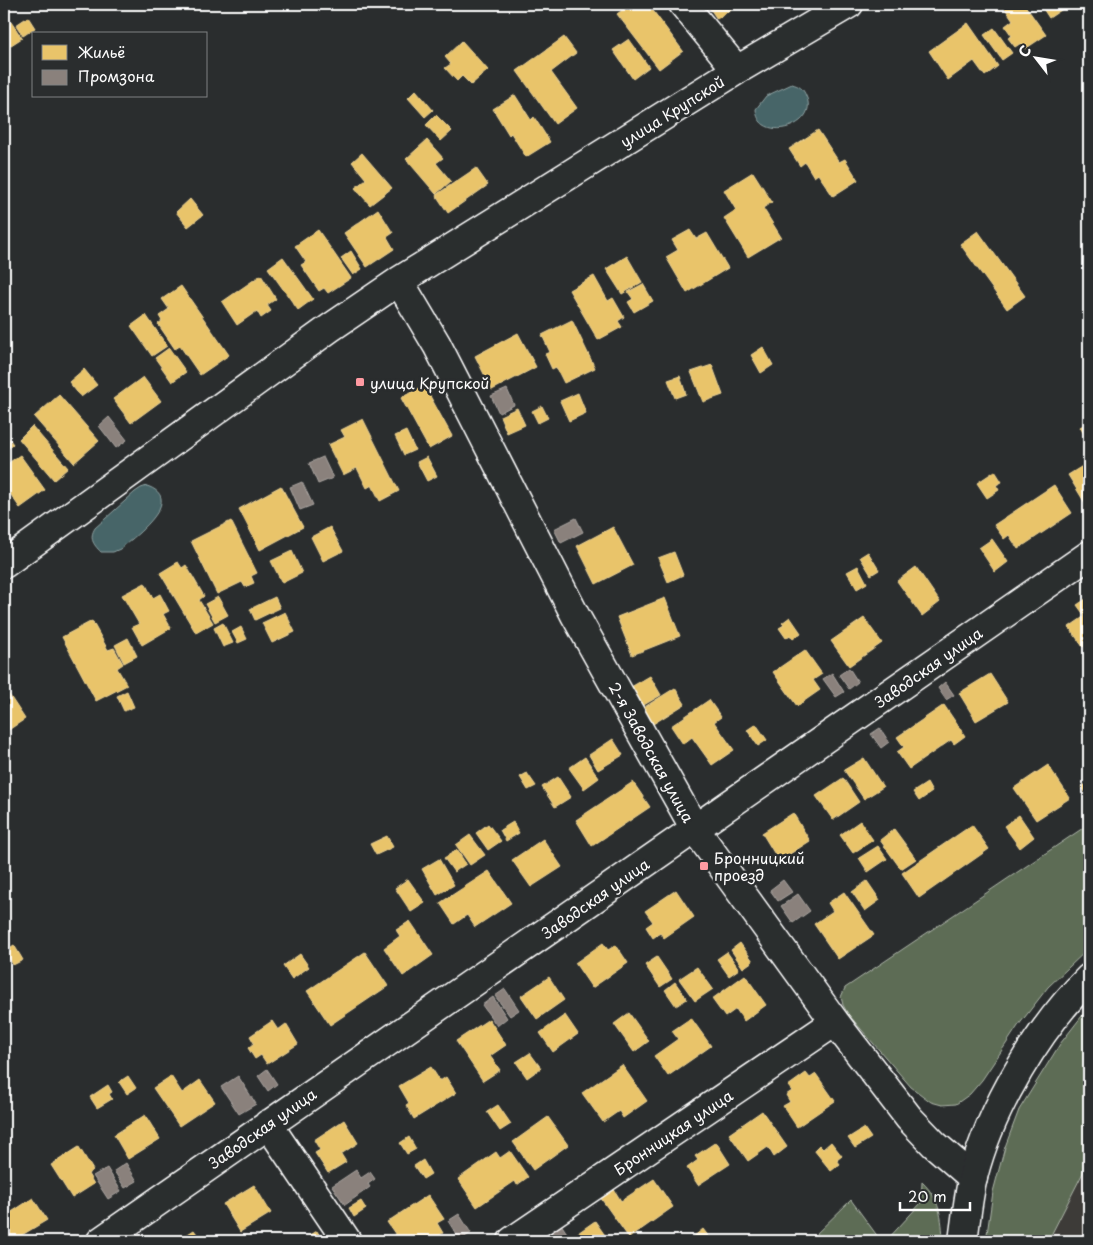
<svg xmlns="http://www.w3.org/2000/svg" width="1093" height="1245" viewBox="0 0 1093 1245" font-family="'Playpen Sans',sans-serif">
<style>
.built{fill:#3c3a38}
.green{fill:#5d6c55;stroke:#aeb6aa}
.water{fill:#466567;stroke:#90a3a4}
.homes{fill:#e9c46a;stroke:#f0d697}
.industry{fill:#8a817c;stroke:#ada7a3}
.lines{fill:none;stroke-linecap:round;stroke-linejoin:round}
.street-casing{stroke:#fff;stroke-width:31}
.secondary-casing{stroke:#fff;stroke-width:31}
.street{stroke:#2a2d2e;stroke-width:28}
.secondary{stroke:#2a2d2e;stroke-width:28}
.poi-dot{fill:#ff9aa2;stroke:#2a2d2e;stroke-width:2}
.labels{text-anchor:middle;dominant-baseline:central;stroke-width:5;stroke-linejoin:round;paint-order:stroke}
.street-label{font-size:15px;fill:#fff;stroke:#2a2d2e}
.poi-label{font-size:15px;fill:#fff;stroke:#2a2d2e;text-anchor:start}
</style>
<rect width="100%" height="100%" fill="#2a2d2e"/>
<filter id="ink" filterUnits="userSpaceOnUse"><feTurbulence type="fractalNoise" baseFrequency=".02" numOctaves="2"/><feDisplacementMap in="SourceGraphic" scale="10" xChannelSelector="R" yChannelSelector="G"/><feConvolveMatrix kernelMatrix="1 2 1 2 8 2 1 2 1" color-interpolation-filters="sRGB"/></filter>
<g filter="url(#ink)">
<path class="built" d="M1089,1159V1241H1047Z"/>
<path class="green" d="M1089,824V948L1048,987L1018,1026L982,1080L970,1094L956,1104L942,1105L931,1102L911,1087L848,1014L843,1005L841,997L845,988Z
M1089,1007V1161L1048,1241H986L993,1192L1005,1147L1019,1110L1060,1044Z
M922,1182C940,1199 942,1218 943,1241H886L921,1203Z
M851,1200L881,1241H818L813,1237Z"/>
<path class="water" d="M792,84C799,86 803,88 806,96C821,126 758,145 756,109L766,96Z
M147,486C186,499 134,537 120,549L113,552H101C93,544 89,538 95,528L135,492L141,488Z"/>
<path class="homes" d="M630,4H648L683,51L659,69L617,14Z
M707,4H738L717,19Z
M1002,4H1024L1046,35L1025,49L1021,43L1015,47L1008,38L1012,36L1005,26L1013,20Z
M1040,4H1070L1049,18Z
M28,17L35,28L23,36L16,25Z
M11,22L22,38L5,49L4,47V28Z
M968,23L998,66L985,76L974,61L948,80L929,51Z
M994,28L1012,53L1002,60L984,35Z
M564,37L576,53L551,72L577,108L555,124L517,71Z
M629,39L649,67L633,79L613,50Z
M462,41L488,70L471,85L462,76L457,81L445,68L451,64L445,57Z
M416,90L433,110L425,117L408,98Z
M515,95L531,120L534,117L550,142L526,157L511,133L509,135L493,109Z
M436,115L452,131L441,141L426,125Z
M818,130L839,162L845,159L858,180L833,196L818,174L814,177L805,162L800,166L789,149Z
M427,140L443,158L436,163L451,181L436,194L406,159Z
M362,153L392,188L370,205L355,188L366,179L352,162Z
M476,168L488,185L448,213L436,195Z
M753,172L772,202L763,208L781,237L748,257L724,218L736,210L724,190Z
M190,199L203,215L188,227L176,212Z
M378,209L393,233L387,237L394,249L367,267L344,233Z
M318,230L351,278L328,293L324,288L319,291L301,265L306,262L295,246Z
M690,230L696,239L707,233L728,268L687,293L666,257L678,250L672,240Z
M978,231L1025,296L1007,309L960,244Z
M351,251L362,269L353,275L341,258Z
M627,256L642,282L622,294L606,269Z
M283,257L313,299L298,310L268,268Z
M261,275L276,299L267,305L271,311L261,318L257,311L237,325L222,302Z
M594,276L608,301L613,298L624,317L618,321L622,327L598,340L569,290Z
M643,284L653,301L634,312L628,302L633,299L628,292Z
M181,286L229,355L200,375L180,346L175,349L158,324L162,321L159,316L169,309L162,299Z
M146,315L167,346L152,356L131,326Z
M572,320L595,368L564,383L556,367L552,369L545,354L550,352L542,335Z
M518,333L536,367L492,390L475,356Z
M763,347L773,365L761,373L751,355Z
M169,348L186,372L172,382L155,358Z
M712,365L723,395L703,402L691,372Z
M84,369L97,385L81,397L69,382Z
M680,376L686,394L675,398L668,380Z
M143,377L161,401L131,423L113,399Z
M424,385L452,436L429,449L401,398Z
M578,393L586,413L569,421L560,401Z
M59,395L99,441L74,463L34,417Z
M542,406L548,418L538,423L532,411Z
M517,408L525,425L507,433L500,416Z
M363,419L399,491L380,501L372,485L367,488L357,468L343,475L328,445L345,437L341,430Z
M1089,422V438L1087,439L1080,427Z
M32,426L68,468L54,480L19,439Z
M406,431L415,450L404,455L395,436Z
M4,432L13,444L4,452Z
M20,455L45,490L20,508L4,485V466Z
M427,457L437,476L427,481L417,462Z
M1089,462V500L1085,503L1068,475Z
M995,471L1002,482L996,485L999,490L987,498L977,483Z
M1054,485L1072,513L1018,549L1009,535L1004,539L994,525Z
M281,486L303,527L260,550L239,509Z
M231,521L257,573L251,576L254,583L245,587L242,582L217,594L191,541Z
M330,527L343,551L323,561L311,537Z
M613,527L633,565L596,584L577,546Z
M992,539L1008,562L995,572L979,548Z
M292,551L302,573L282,583L271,561Z
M674,552L683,575L668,582L658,558Z
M868,552L879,570L871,575L860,557Z
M178,562L182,568L186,565L204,596L199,600L213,623L196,633L160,573Z
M858,566L867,583L857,589L847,572Z
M916,567L940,602L922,616L897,581Z
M145,583L153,598L160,594L169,611L163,614L171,628L142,645L132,627L139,624L122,595Z
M218,597L228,615L215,622L205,604Z
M275,597L280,608L255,620L250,609Z
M1089,597V643L1083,647L1069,627L1085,616L1077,605Z
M665,598L680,636L632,655L617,617Z
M285,612L295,632L272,643L262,623Z
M790,617L801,633L793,639L790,635L786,638L779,628L784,625L782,623Z
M864,618L882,643L849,666L831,641Z
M92,621L108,650L114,648L123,664L117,668L127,685L96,701L62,637Z
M223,623L233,643L223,647L214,628Z
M241,627L247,639L238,643L232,632Z
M128,638L137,656L124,663L115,645Z
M805,650L822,674L813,680L820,690L797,706L773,672Z
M990,674L1008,702L976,721L959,693Z
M650,676L661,695L642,706L631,687Z
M4,687L25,719L4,733Z
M675,688L685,704L653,724L643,708Z
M127,691L134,707L124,711L117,696Z
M709,700L721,717L714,722L734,750L712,765L692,737L683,744L671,726Z
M944,705L965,736L954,744L951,740L909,769L897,752L904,747L897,737Z
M756,724L767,740L758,746L747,730Z
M613,739L623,755L598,770L589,755Z
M585,757L599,778L584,789L569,768Z
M864,758L883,787L864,799L844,770Z
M1048,765L1070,798L1036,820L1014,788Z
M527,773L536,786L528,790L520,777Z
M558,777L571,797L555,807L542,787Z
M843,778L859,802L833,820L816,796Z
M633,782L650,807L592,846L576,820Z
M1089,782V798L1082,787Z
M927,783L932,792L919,801L913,792Z
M793,813L810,841L779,861L762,833Z
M1019,815L1034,837L1020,848L1004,826Z
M860,821L873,840L853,853L840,835Z
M513,822L519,833L506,841L500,830Z
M488,824L501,841L488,850L476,833Z
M972,825L989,849L919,898L902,873Z
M894,829L916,859L901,869L880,840Z
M470,835L485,855L470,865L456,845Z
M387,836L393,847L376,855L370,844Z
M543,839L562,867L531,887L512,860Z
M878,846L887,859L868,872L859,858Z
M457,850L466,864L454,872L444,858Z
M439,859L454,885L437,895L422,869Z
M489,871L511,903L475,927L467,915L454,924L440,903Z
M408,879L425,903L411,912L395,888Z
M867,881L880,900L865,911L852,892Z
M676,890L694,917L664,938L660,933L653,938L646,927L653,922L645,911Z
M844,892L874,935L838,959L814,924L833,911L828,903Z
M410,921L433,955L403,976L384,948L400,936L396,930Z
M603,943L608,950L616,945L628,963L592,988L575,963Z
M740,943L753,961L743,968L731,950Z
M14,945L23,960L13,965L5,951Z
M365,952L388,986L330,1025L307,991Z
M727,952L739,969L729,976L717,959Z
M300,954L309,967L292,979L283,966Z
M657,957L672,979L660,987L645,965Z
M697,967L713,989L695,1001L679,979Z
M745,975L766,1005L744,1021L736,1009L725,1017L712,999Z
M549,977L564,1000L537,1019L521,996Z
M675,982L687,999L676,1006L665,990Z
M629,1013L649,1041L634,1052L614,1024Z
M565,1015L578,1034L553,1052L540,1033Z
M691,1018L711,1046L668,1076L654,1056L678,1039L672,1031Z
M489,1019L506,1045L490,1056L500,1070L483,1081L456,1041Z
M272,1021L278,1030L286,1024L298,1044L267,1064L261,1055L255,1059L248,1048L254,1043L250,1036Z
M530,1053L541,1068L527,1078L516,1062Z
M622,1065L647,1101L623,1118L619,1111L603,1122L582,1093Z
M431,1067L440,1081L446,1077L456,1093L414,1119L406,1105L409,1103L399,1086Z
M806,1073L810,1078L816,1074L835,1101L797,1127L783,1106L790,1102L786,1095L792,1091L788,1086Z
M128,1076L136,1088L127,1094L119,1082Z
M171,1076L182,1093L200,1080L215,1102L179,1126L153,1088Z
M108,1085L112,1092L109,1094L112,1099L97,1108L90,1097Z
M498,1105L511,1124L500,1131L487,1112Z
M762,1111L787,1147L774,1157L768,1147L748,1161L729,1134Z
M145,1115L160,1139L128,1159L114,1135Z
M548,1117L568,1145L533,1170L513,1142Z
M344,1120L358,1143L341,1154L346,1162L328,1173L315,1153L320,1150L314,1140Z
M864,1128L871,1138L855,1148L848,1138Z
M409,1137L416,1149L407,1154L400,1143Z
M716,1142L730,1164L698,1185L687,1168L698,1160L695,1156Z
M831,1142L842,1156L837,1160L840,1164L831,1171L814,1150L819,1145L823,1149Z
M79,1147L93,1170L88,1174L94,1184L72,1198L51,1165Z
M510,1151L528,1177L517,1185L515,1181L477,1207L458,1179L496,1152L500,1158Z
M423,1160L431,1174L423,1179L414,1166Z
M654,1179L673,1207L629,1238L600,1197L613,1188L621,1201Z
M254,1185L271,1213L240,1232L223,1204Z
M428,1195L444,1219L437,1223L443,1233L430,1241H408L407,1240L400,1241L387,1222Z
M33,1198L47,1220L12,1241L4,1229V1217Z
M361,1201L366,1209L354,1217L349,1208Z
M595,1221L609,1241H579L575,1235Z
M703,1229L712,1241H694L692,1238Z
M194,1230L202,1241H177Z
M317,1231L323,1241H308L306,1238Z
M545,1234L550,1241H534Z"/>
<path class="industry" d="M507,389L514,405L499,413L491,396Z
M109,417L127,440L116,448L99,426Z
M323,457L333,478L318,484L309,463Z
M302,482L313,505L300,510L290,487Z
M576,518L583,532L561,543L554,529Z
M849,668L858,682L849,689L839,675Z
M832,673L844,692L836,697L823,679Z
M945,682L954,695L946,700L938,688Z
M880,728L889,742L881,748L871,734Z
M783,880L792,892L778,901L770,890Z
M798,894L810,911L793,923L781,906Z
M505,989L519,1010L510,1016L495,996Z
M493,997L507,1018L497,1026L482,1005Z
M267,1069L277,1084L268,1091L258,1076Z
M238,1076L256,1104L239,1114L221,1087Z
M126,1163L137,1181L125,1188L114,1171Z
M107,1168L121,1191L108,1199L93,1176Z
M356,1170L361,1178L370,1172L375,1179L368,1184L370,1187L345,1205L332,1186Z
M459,1214L471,1233L460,1240L448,1221Z
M561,1224L572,1241H553L548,1233Z"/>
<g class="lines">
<g class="street-casing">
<path id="street" d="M683,4L737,70
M399,281L437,345L575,615L695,829L835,1022L909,1118L934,1144L973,1178
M4,564L330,328L399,281L737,70L849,4
M268,1124L347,1241
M101,1241L1089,555
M512,1241L835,1022"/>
</g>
<g class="secondary-casing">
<path id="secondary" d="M963,1241C966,1220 968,1198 973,1177C990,1109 1039,1027 1089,978"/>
</g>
<use href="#street" class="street"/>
<use href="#secondary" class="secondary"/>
</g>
</g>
<g class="poi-dot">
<rect x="355" y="377" width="10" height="10" rx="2.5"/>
<rect x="699" y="861" width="10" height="10" rx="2.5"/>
</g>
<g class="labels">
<g class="street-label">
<text transform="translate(672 111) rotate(-32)">улица Крупской</text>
<text transform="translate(928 667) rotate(-35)">Заводская улица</text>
<text transform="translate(652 752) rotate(61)">2-я Заводская улица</text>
<text transform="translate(595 898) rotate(-35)">Заводская улица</text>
<text transform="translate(262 1128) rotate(-35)">Заводская улица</text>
<text transform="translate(673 1132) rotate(-34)">Бронницкая улица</text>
</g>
<g class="poi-label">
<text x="370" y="382">улица Крупской</text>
<text x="714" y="857">Бронницкий<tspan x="714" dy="17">проезд</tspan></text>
</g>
</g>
<rect width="1093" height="1245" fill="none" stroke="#2a2d2e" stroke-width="20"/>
<rect x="10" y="10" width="1073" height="1225" fill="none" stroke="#fff" stroke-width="2" filter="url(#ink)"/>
<rect x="32" y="32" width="175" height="65" fill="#2a2d2e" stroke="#7f8182"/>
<rect x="42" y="45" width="25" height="15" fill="#e9c46a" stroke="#7f8182"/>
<text x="78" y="58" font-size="15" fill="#ffffff">Жильё</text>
<rect x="42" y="70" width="25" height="15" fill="#8a817c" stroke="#7f8182"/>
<text x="78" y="82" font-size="15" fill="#ffffff">Промзона</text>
<g transform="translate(1036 58) rotate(301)" stroke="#2a2d2e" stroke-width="4" paint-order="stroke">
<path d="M0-4L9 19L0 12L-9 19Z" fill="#ffffff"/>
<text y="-8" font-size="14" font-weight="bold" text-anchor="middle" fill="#ffffff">С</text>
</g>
<path d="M900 1202v8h70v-8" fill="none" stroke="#ffffff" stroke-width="2.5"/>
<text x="908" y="1202" font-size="15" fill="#ffffff" stroke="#2a2d2e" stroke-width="4" paint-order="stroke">20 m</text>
</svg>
